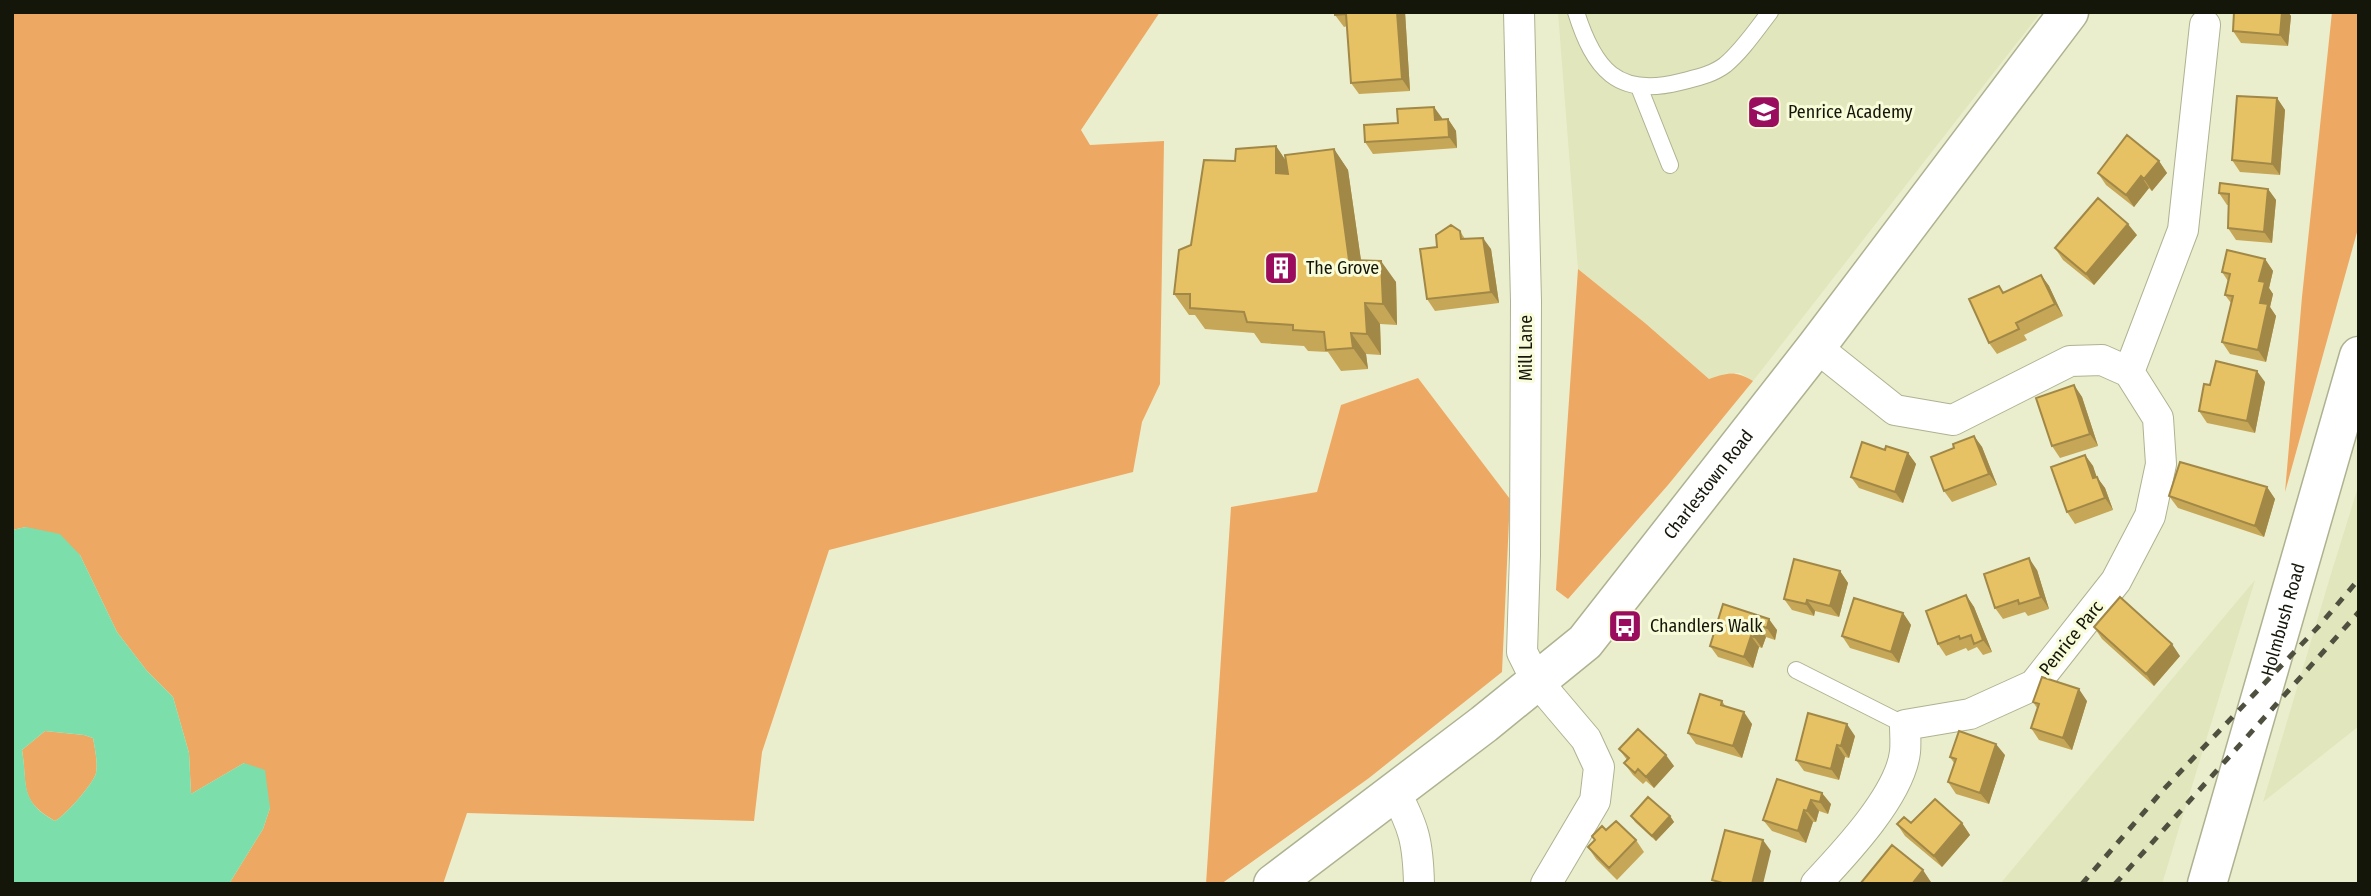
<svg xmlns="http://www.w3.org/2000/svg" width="2371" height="896" viewBox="0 0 2371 896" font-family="'Fira Sans Condensed',sans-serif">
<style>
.built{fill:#e2e6bc}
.green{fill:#eda864}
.water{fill:#7cdeaa;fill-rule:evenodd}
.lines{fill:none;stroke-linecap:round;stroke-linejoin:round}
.lane-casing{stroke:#afb291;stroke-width:18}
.street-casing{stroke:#afb291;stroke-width:32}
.secondary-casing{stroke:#afb291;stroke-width:41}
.highway-casing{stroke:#afb291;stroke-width:41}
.lane{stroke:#fff;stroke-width:16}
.street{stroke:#fff;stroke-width:30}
.secondary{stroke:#fff;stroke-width:38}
.highway{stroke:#fff;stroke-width:38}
.rail{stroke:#4f503f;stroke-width:5;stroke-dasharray:9 9;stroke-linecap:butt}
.wall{fill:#c6a757}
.shaded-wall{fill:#a18847}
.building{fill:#e6c265;stroke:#a18847;stroke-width:2}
.labels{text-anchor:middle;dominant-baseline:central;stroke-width:6;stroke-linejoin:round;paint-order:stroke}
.poi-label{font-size:18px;fill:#15160a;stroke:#f8fcd9;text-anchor:start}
.street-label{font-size:18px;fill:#15160a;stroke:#f8fcd9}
</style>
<rect width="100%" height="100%" fill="#ebeecc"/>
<path class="built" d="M1558,12H2041L1753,381L1740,373H1728L1709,379L1645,323L1578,269Z
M2359,484V726L2263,802L2331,574Z
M2255,580L2162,884H2000Z"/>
<path class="green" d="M12,12H1160L1081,130L1090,145L1164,141L1160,384L1142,422L1133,472L829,550L762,752L754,821L467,813L443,884H229L263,829L270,808L244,763L191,794L189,753L173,697L147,671L117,632L80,555L26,527L12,530Z
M2332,12H2359V225L2285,492L2302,297Z
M1578,269L1645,323L1709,379C1728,373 1734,370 1753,381L1668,485L1568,599L1556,590Z
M1418,378L1510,499L1502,672L1369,778L1221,884H1206L1231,507L1317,492L1341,405Z
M45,731L84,735L93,738C95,749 98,763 96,773C94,783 65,816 55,821C18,800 28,786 22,750Z"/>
<path class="water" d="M26,527L60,534L80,555L117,632L147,671L173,697L189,753L191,794L244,763L265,770L270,808L263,829L229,884H12V530ZM45,731L84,735L93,738C95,749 98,763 96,773C94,783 65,816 55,821C19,801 28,786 22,750Z"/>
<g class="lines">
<g class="lane-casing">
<path id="lane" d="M1576,12C1594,69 1617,98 1680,82C1695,78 1712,75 1725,65C1742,51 1756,30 1770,12
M1639,87L1670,165
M1796,670L1905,725"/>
</g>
<g class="street-casing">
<path id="street" d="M1519,12L1526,301L1525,555L1522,652L1536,680L1586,739L1599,767L1595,801L1546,884
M1816,347L1895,410L1953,420L2070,361L2102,360L2129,372L2158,418L2161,464L2150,516L2116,581L2034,685L1970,714L1905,725C1905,734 1906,743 1905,752C1900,795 1845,853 1816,884
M2129,372L2183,230L2205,25
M1394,790C1414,827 1418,842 1419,884"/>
</g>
<g class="secondary-casing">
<g id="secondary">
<path id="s1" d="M1273,884L1484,724L1585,642L1816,347L2069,12"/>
</g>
</g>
<g class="highway-casing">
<g id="highway">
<path id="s2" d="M2207,884L2359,356"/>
</g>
</g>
<use href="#lane" class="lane"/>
<use href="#street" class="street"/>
<use href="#secondary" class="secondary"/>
<use href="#highway" class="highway"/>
<path class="rail" d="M2082,884L2164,789L2319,626L2359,579
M2115,884L2359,612"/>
</g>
<path class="wall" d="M1335,12H1405L1410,91L1359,94L1351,83L1347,26L1344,27L1335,15Z
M2234,12H2288L2291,16L2288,46L2241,43L2233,31Z
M2277,98L2285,110L2280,175L2240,172L2232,160Z
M1434,107L1442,120L1448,119L1456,131L1457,148L1373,154L1365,142Z
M1276,146L1286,161L1334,149L1348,170L1361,261L1396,282L1397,325L1380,324L1381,355L1366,354L1368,369L1341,371L1328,352L1308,351L1304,346L1261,343L1254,333L1205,329L1195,315H1189L1174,294L1191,245L1235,161Z
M2159,161L2167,173L2152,191L2149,188L2134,207L2106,185L2098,173Z
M2268,189L2276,200L2272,243L2236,240L2228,228V205H2227L2219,193Z
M1460,231L1465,239L1491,249L1499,303L1435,311L1427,299L1437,247Z
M2137,235L2094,285L2063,260L2055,248Z
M2265,259L2273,271L2269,288L2273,294L2270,307L2276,316L2266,362L2230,354L2222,342L2231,303L2225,295L2228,281L2222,272Z
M2041,275L2049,286L2063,316L2024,335L2027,340L1997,354L1989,343L2004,293Z
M2265,382L2255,433L2207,423L2199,411Z
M2074,385L2082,397L2098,446L2060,458L2052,446Z
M1974,436L1982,447L1997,485L1952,502L1944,491L1954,448Z
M1885,450L1908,453L1916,464L1903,503L1859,488L1851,477Z
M2085,455L2093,466L2096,477L2105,488L2113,510L2075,524L2067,512Z
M2267,487L2275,499L2264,537L2178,508L2169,496Z
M2037,570L2049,609L2028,616L2025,612L2003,619L1995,608Z
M1840,571L1848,583L1839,617L1815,611L1814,616L1792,610L1784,599Z
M1966,595L1974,607L1992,652L1983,655L1977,647L1968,651L1966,648L1946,656L1938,644Z
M1723,604L1777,630L1775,640L1766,637L1762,648L1759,647L1753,668L1718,657L1710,646Z
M1903,613L1911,625L1899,663L1850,648L1842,636Z
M2094,627L2180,656L2154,686L2102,639Z
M1722,701L1726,707L1752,724L1742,758L1696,744L1688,733Z
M2087,701L2072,750L2039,740L2031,728L2037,708L2033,702Z
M1855,736L1849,758L1845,757L1839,780L1804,771L1796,760Z
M1619,749L1674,766L1654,788L1646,781L1643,784L1633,775L1624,763L1627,760Z
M2005,755L1989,804L1956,794L1948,782L1954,763L1950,757Z
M1777,779L1831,804L1828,814L1819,811L1816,822H1813L1806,843L1772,831L1763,820Z
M1631,816H1670L1674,822L1656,841L1635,822Z
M1911,823H1962L1970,835L1942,867L1905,836L1897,824Z
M1606,830L1636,840L1644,852L1617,880L1596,859L1588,847Z"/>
<path class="shaded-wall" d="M1397,12H1405L1410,91L1402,79Z
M2282,12H2288L2291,16L2288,46L2280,35Z
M2277,98L2285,110L2280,175L2272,164Z
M1434,107L1442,118L1443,132L1435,120Z
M1448,119L1456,131L1457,148L1449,137Z
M1276,146L1290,167V194L1276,173Z
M1334,149L1348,170L1364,281L1349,260Z
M2159,161L2167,173L2152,191L2144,179Z
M2141,176L2149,188L2134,207L2126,195Z
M2268,189L2276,200L2272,243L2264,232Z
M2128,224L2137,235L2094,285L2086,274Z
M1483,238L1491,249L1499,303L1491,292Z
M2265,259L2273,271L2269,288L2273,294L2270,307L2276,316L2266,362L2258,350L2260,303L2259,281Z
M1381,261L1396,282L1397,325L1383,304Z
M2041,275L2049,286L2063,316L2055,304Z
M1365,303L1380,324L1381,355L1367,334Z
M1351,333L1366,354L1368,369L1353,348Z
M2257,371L2265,382L2255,433L2247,421Z
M2074,385L2082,397L2098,446L2090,434Z
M1974,436L1982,447L1997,485L1989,474Z
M1908,453L1916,464L1903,503L1895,492Z
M2085,455L2093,466L2101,489L2093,478Z
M2097,477L2105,488L2113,510L2105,498Z
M2267,487L2275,499L2264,537L2255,526Z
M2029,558L2037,570L2049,609L2041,597Z
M1840,571L1848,583L1839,617L1830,606Z
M1966,595L1974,607L1992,652L1983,640Z
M1807,600L1815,611L1814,616L1806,604Z
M1903,613L1911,625L1899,663L1891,652Z
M1769,619L1777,630L1775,640L1767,628Z
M1758,625L1766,637L1762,648L1754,637Z
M1751,636L1759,647L1753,668L1744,657Z
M2172,644L2180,656L2154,686L2146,674Z
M2079,689L2087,701L2072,750L2063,738Z
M1744,712L1752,724L1742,758L1733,746Z
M1847,724L1855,736L1849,758L1841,746Z
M1996,744L2005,755L1989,804L1980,793Z
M1837,745L1845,757L1839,780L1831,769Z
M1666,755L1674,766L1654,788L1646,777Z
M1822,793L1831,804L1828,814L1820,802Z
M1811,800L1819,811L1816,822L1807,811Z
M1804,810L1813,822L1806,843L1798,831Z
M1670,816L1674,822L1656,841L1652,836Z
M1962,823L1970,835L1942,867L1934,856Z
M1763,840L1771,851L1763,884H1752Z
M1923,870L1931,882L1929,884H1912Z"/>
<path class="building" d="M1335,12H1397L1402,79L1351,83L1346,14L1335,15Z
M2234,12H2282L2280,35L2233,31Z
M2237,96L2277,98L2272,164L2232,160Z
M1434,107L1435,120L1448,119L1449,137L1365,142L1364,125L1398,123L1397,109Z
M2127,135L2159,161L2144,179L2141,176L2126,195L2098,173Z
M1276,146V173L1288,174L1285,155L1334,149L1349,260L1381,261L1383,304L1365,303L1367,334L1351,333L1353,348L1326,350L1324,332L1293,330V325L1247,322L1244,312L1190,308V294H1174L1179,250L1191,245L1204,160L1235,161L1236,149Z
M2220,183L2268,189L2264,232L2228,228L2229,194L2219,193Z
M2098,198L2128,224L2086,274L2055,248Z
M1451,225L1460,231L1461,239L1483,238L1491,292L1427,299L1420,249L1437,247L1436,235Z
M2227,250L2265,259L2259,281L2265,282L2260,303L2268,304L2258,350L2222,342L2233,296L2225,295L2230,274L2222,272Z
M2041,275L2055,304L2016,323L2019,329L1989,343L1969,299L1999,286L2003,293Z
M2216,361L2257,371L2247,421L2199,411L2204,384L2210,385Z
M2074,385L2090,434L2052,446L2036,398Z
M1974,436L1989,474L1944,491L1931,457L1954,448L1953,444Z
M1862,442L1885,450L1886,446L1908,453L1895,492L1851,477Z
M2085,455L2093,478L2097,477L2105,498L2067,512L2051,467Z
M2180,462L2267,487L2255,526L2169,496Z
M2029,558L2041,597L2019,604L2018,600L1995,608L1984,574Z
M1794,559L1840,571L1830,606L1807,600L1806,604L1784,599Z
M1966,595L1983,640L1974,644L1971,635L1960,639L1959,636L1938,644L1926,611Z
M2120,597L2172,644L2146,674L2094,627Z
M1854,598L1903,613L1891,652L1842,636Z
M1723,604L1769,619L1767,628L1758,625L1754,637L1751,636L1744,657L1710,646Z
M2042,677L2079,689L2063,738L2031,728L2039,704L2033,702Z
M1700,694L1722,701L1721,705L1744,712L1733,746L1688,733Z
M1808,713L1847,724L1841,746L1837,745L1831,769L1796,760Z
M1638,729L1666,755L1646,777L1638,769L1635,773L1624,763L1629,758L1619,749Z
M1959,731L1996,744L1980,793L1948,782L1956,759L1950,757Z
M1777,779L1822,793L1820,802L1811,800L1807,811L1804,810L1798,831L1763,820Z
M1648,797L1670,816L1652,836L1631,816Z
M1935,799L1962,823L1934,856L1897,824L1904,817L1911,823Z
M1616,821L1636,840L1609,868L1588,847L1595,840L1592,836L1602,826L1606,830Z
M1725,830L1763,840L1752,884H1726L1712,880Z
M1892,845L1923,870L1912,884H1860Z"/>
<defs>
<g id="school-square" transform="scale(1.75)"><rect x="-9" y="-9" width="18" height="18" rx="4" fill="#9a0c5d" stroke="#f8fcd9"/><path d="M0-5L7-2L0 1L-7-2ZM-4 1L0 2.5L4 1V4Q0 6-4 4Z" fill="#fff"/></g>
<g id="building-square" transform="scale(1.75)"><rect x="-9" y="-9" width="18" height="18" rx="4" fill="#9a0c5d" stroke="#f8fcd9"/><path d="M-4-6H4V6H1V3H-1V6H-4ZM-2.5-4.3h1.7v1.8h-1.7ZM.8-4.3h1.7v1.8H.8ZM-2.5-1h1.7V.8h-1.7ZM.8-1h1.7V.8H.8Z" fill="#fff"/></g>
<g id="bus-square" transform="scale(1.75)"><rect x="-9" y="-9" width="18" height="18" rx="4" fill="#9a0c5d" stroke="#f8fcd9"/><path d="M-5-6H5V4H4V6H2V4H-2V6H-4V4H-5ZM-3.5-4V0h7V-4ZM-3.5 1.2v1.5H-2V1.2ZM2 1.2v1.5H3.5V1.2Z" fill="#fff"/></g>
</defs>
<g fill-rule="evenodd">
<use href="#school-square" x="1764" y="112"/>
<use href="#building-square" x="1281" y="268"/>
<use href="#bus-square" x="1625" y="626"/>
</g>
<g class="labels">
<g class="poi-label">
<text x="1788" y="112">Penrice Academy</text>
<text x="1306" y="268">The Grove</text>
<text x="1650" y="626">Chandlers Walk</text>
</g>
<g class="street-label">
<text transform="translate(1526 348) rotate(-90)">Mill Lane</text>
<text stroke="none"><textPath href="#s1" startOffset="595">Charlestown Road</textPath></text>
<text stroke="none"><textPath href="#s2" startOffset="275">Holmbush Road</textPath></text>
<text transform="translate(2071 638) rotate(-51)">Penrice Parc</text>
</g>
</g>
<rect width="2371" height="896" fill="none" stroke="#15160a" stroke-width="28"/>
</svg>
